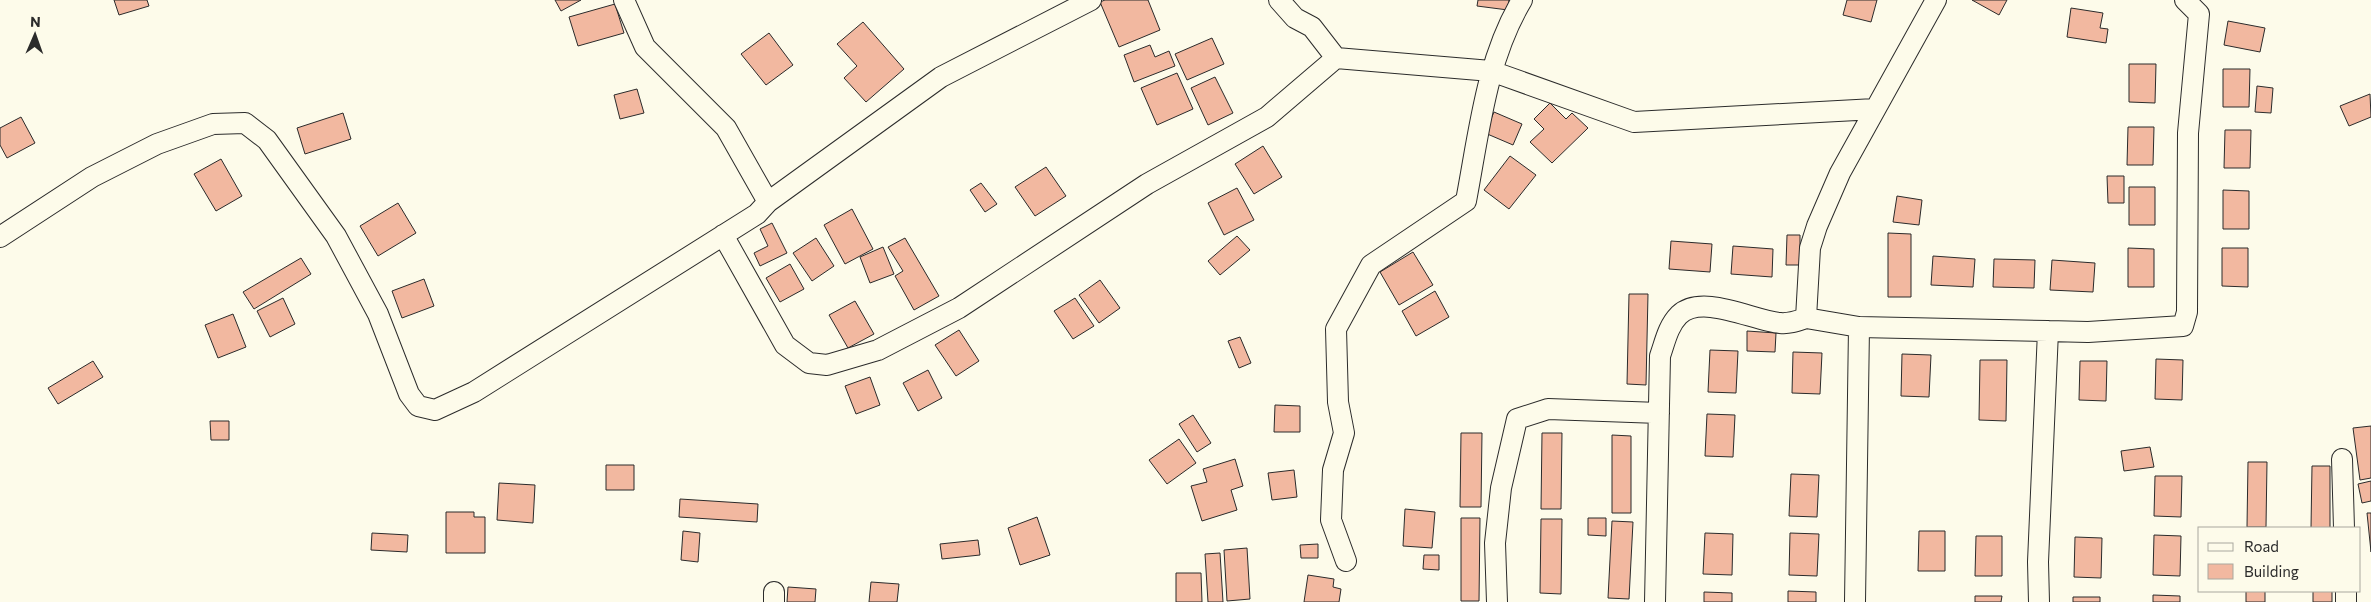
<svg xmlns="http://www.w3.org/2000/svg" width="2371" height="602" viewBox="0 0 2371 602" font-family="Commissioner,sans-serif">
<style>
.building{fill:#f2b8a0;stroke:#2b2b2b}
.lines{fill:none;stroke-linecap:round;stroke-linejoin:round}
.minor-casing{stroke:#2b2b2b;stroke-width:22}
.minor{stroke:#fdfbea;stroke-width:20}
</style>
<rect width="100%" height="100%" fill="#fdfbea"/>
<path class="building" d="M114,0H147L149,6L119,15Z
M555,0H581L561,11Z
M1105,0H1148L1160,30L1119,47L1100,2Z
M1478,0H1509L1508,10L1477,6Z
M1847,0H1877L1871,22L1843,15Z
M1972,0H2007L1999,15Z
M615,4L624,33L578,46L569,17Z
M2071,8L2103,13L2100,28L2108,29L2106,43L2067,37Z
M2228,21L2265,28L2260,52L2224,45Z
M863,22L904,69L866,102L844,78L857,66L837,44Z
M769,33L793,65L766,85L741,54Z
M1212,38L1224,64L1187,80L1175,54Z
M1150,45L1155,57L1169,51L1175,66L1134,82L1124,55Z
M2129,64H2156L2155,103L2129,102Z
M2223,69H2250L2249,107H2223Z
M1177,73L1193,109L1157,125L1141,88Z
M1215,77L1233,113L1208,125L1191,88Z
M2257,86L2273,88L2271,113L2255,112Z
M637,89L644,113L620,119L614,95Z
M2370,94L2371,117L2349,126L2340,106Z
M1550,103L1566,119L1572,113L1588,128L1552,163L1530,142L1544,129L1534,119Z
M1494,112L1522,124L1513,145L1485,133Z
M343,113L351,139L305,154L297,128Z
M21,117L35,143L7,158L0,145V128Z
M2128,127H2154L2153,165H2127Z
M2225,130H2251L2250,168H2224Z
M1263,146L1282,177L1254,194L1235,164Z
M1510,156L1536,175L1509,209L1484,190Z
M221,159L242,196L216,211L194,174Z
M1046,167L1066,196L1035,216L1015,187Z
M2107,176H2124V203H2108Z
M981,183L997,204L985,212L970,190Z
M2129,187H2155V225H2129Z
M1237,188L1254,220L1224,235L1208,203Z
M2223,190L2249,191V229H2223Z
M1897,196L1922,200L1919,225L1893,222Z
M398,203L416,233L378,256L360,226Z
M852,209L873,249L845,264L824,225Z
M772,223L787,253L760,266L754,253L768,246L760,229Z
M1888,233L1911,234V297H1888Z
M1787,235H1800V265H1786Z
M1237,236L1250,250L1220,275L1208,261Z
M816,238L834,266L812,281L793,253Z
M905,238L939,296L914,310L895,276L903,271L888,247Z
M1671,241L1712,244L1710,272L1669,269Z
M1733,246L1773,249L1772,277L1731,274Z
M883,247L894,274L870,283L860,257Z
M2128,248L2154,249V287H2128Z
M2222,248H2248V287L2222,286Z
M1413,252L1433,285L1399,305L1380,272Z
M1933,256L1975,259L1973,287L1931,285Z
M301,258L311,274L254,309L243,292Z
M1994,259L2035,260L2034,288L1993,287Z
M2052,260L2095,263L2093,292L2050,290Z
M790,264L804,289L780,302L766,278Z
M424,279L434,306L402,318L392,291Z
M1100,280L1120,308L1099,323L1079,295Z
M1435,291L1449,317L1416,336L1402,311Z
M1629,294H1648L1646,385L1627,384Z
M283,298L295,324L270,337L257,311Z
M1075,298L1094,326L1073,339L1054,311Z
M855,301L874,334L848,348L829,315Z
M233,314L246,347L218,358L205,325Z
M959,330L979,361L956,376L935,345Z
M1747,331L1776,333L1775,352L1747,351Z
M1240,337L1251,363L1239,368L1228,341Z
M1710,350L1738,351L1736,393L1708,392Z
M1793,352L1822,353L1820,394L1792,393Z
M1902,354L1931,355L1929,397L1901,396Z
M2156,359L2183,360L2182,400L2155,399Z
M1980,360H2007L2006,421L1979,420Z
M93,361L103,377L58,404L48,388Z
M2080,361H2107L2106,401L2079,400Z
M928,370L942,398L918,411L903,383Z
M870,377L880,405L856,414L845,386Z
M1275,405L1300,406V432H1274Z
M1707,414L1735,415L1733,457L1705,456Z
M1193,415L1211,443L1197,452L1179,424Z
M210,421H229V440H211Z
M2371,426V478L2360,480L2353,428Z
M1461,433H1482L1481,507H1460Z
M1542,433H1562L1561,509H1541Z
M1612,435L1631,436V513H1612Z
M1179,439L1196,463L1167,484L1149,460Z
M2150,447L2154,467L2124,471L2121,451Z
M1235,459L1243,486L1231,490L1237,510L1202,521L1191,486L1207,482L1203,469Z
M2248,462H2267L2266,527H2247Z
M606,465H634V490H606Z
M2312,466H2330V528H2311Z
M1294,470L1297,497L1272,500L1268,473Z
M1791,474L1819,475L1817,517L1789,516Z
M2155,476H2182L2181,517L2154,516Z
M2371,481V501L2362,503L2358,484Z
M499,483L535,485L533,523L497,520Z
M680,499L758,504L757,522L679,517Z
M1405,509L1435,512L1432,548L1403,546Z
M446,512H474V517H485V553H446Z
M2367,513H2371V552Z
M1037,517L1050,555L1020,565L1008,528Z
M1461,518H1480L1479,601H1461Z
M1588,518H1606V536L1588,535Z
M1541,519H1562L1561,594L1540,593Z
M1612,521L1633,522L1629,599L1608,598Z
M683,531L700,533L698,562L681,560Z
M1919,531H1945V571H1918Z
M372,533L408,535L407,552L371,550Z
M1705,533L1733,534L1732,575L1703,574Z
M1790,533L1819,534L1817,576L1789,575Z
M2154,535L2181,536L2180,576L2153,575Z
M1976,536H2002V576H1975Z
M2075,537L2102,538L2101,578L2074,577Z
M978,540L980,555L942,559L940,544Z
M1318,544V558H1301L1300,545Z
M1247,548L1250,599L1227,601L1224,550Z
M1220,553L1223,602H1208L1205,554Z
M1424,555H1439V570L1423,569Z
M1176,573H1201L1202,602H1176Z
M1308,575L1334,579L1333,587L1341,589L1339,602H1304Z
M871,582L899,584L897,602H869Z
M788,587L816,589L815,602H787Z
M1788,591L1816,592V602H1788Z
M2246,591H2265V602H2246Z
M2313,591H2332V602H2313Z
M1704,592L1732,593V602H1704Z
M2153,595L2180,596V602H2153Z
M1975,596H2002L2001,602H1975Z
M2073,597H2100V602H2073Z"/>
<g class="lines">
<g class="minor-casing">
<path id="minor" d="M624,0L645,47L726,128L768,202
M1279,0L1295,18L1312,27L1336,58
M723,235L785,345L809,363L827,365L878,350L959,308L1147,184L1267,117L1336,58L1491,71L1634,122L1875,109
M0,237L92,177L157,144L213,124L245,123L267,140L336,236L378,314L409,394L418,406L435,410L474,392L757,214L768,202L941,77L1091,0
M1806,318L1859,327L2048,331L2088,332L2183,326L2187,312L2188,133L2199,14L2185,0
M2342,459L2344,528
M1346,561L1331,520L1333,470L1344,433L1338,402L1336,329L1371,265L1466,201C1479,133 1486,60 1522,0
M2346,591V602
M774,602V592
M1497,602L1495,543L1501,488L1517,419L1548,409L1659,413
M1655,602L1660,356C1665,342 1668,326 1679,315C1702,293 1754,321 1780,323C1790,324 1797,321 1806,318L1810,248L1817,226L1840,173L1936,0
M1855,602L1859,327
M2039,602L2038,562L2048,331"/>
</g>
<use href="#minor" class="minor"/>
</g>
<rect x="2198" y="527" width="162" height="65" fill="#fdfbea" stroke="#a9a89e"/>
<rect x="2208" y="543" width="25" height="8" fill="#fdfbea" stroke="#a9a89e"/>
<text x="2244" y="552" font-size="15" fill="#2b2b2b">Road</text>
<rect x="2208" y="564" width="25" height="15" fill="#f2b8a0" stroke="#a9a89e"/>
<text x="2244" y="577" font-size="15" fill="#2b2b2b">Building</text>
<g transform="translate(35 35) rotate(2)" stroke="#fdfbea" stroke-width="4" paint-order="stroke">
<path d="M0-4L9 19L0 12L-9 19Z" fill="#2b2b2b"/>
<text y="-8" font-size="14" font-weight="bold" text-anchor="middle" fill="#2b2b2b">N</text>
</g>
</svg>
